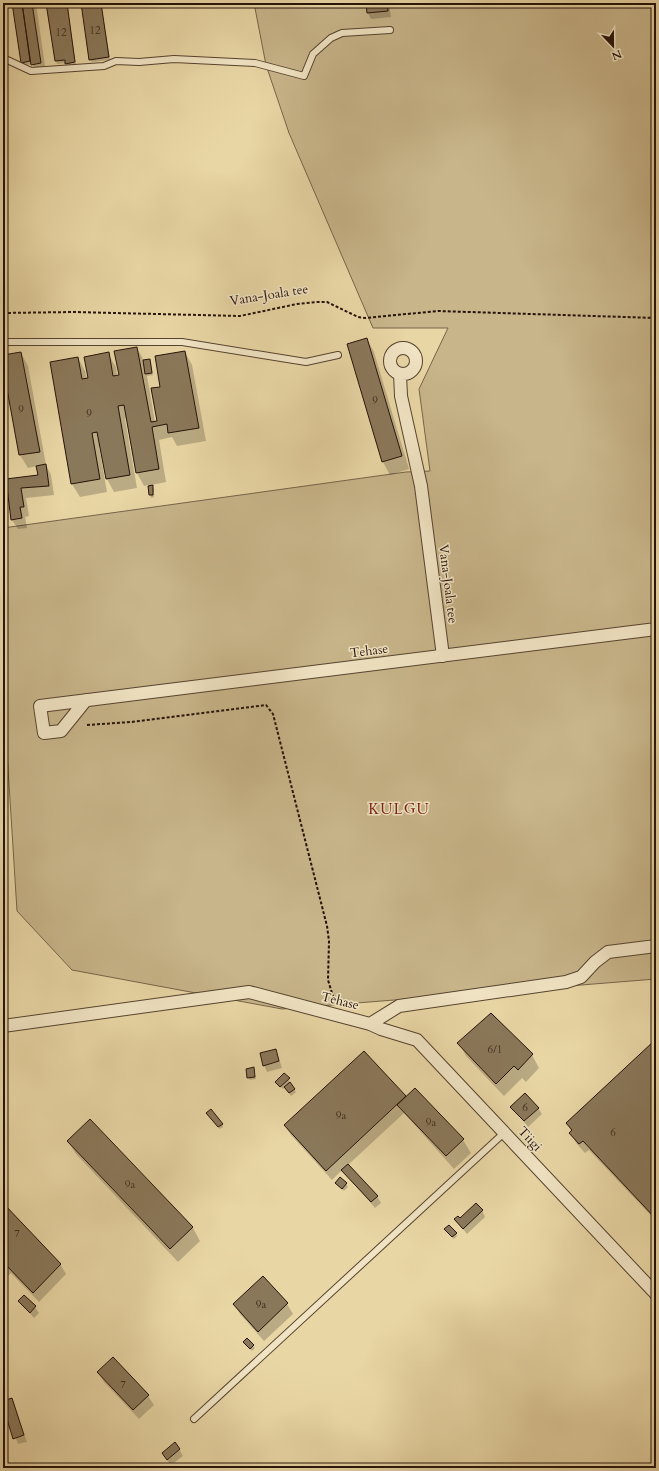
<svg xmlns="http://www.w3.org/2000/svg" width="659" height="1471" viewBox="0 0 659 1471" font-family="Cardo,serif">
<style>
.green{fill:#c8b58a;stroke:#766449}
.shadow{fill:#0003}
.building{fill:#8a785a;stroke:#241208}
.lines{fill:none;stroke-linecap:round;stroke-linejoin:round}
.lane-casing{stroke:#55432f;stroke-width:8}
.street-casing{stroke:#55432f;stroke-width:14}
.path{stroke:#241208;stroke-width:2;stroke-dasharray:3 2;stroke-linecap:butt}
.lane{stroke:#f1e4c4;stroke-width:6}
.street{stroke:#f1e4c4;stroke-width:12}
.labels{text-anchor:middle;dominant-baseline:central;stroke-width:3;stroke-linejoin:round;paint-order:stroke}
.number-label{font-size:11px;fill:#3e2c1c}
.street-label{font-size:13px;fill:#241208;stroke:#f1e4c4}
.quarter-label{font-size:15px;letter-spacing:1px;fill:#7a1f14;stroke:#f1e4c4}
</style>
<rect width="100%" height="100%" fill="#e9d6a5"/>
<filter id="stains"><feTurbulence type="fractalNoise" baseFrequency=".005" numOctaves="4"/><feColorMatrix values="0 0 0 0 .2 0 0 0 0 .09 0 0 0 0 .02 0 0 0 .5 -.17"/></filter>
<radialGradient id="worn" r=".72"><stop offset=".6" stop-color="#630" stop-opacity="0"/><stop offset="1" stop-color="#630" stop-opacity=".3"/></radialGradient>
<path class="green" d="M254,3H656V979L282,1009L72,970L17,911L3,688V528L406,472L430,471L419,389L448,328H373L289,133L266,65Z"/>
<path class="shadow" d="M13,3H36L46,73L38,74L32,64L23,65L22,62Z
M47,3H67L76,65L68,66L66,63L57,64L56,61Z
M82,3H101L110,60L92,62L90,60Z
M221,3H235V4H222Z
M367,3H389L391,17L371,19L368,13Z
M3,38L5,51H3Z
M367,339L374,352L409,469L390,475L383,462Z
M137,348L144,361L149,360L151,363L153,375L147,376L155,422H158L161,387L185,352L192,365L206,441L177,446L172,437L159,440L166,482L151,485L154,489V497L151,498L149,485L144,486L137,473L127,418L125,419L137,488L114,492L107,479L101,446H99L107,492L80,497L72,484L51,363L78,358L85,371L87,380L89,379L108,354L116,367L117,376H120Z
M21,353L28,366L46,465L51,475L54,495L26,498L29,516L25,517L27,528L18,529L12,520L7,480L39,476L37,466L28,468L20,455L3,361V356Z
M459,1043L532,1055L539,1068L526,1082L522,1078L504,1096L466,1056Z
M656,1044V1221L589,1150L585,1153L576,1143L568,1124Z
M276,1050L282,1068L267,1072L264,1065Z
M364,1052L406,1097L415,1089L463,1140L471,1153L454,1169L404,1113L348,1165L377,1196L381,1203L375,1208L342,1170L332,1180L291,1135L285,1126Z
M253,1068L256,1079L250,1080L248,1078Z
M289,1079V1083L296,1092L291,1096L285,1087L283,1089L278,1085Z
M512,1107L538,1108L542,1114L528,1127Z
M209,1116L222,1124L223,1127L220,1129Z
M90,1120L193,1228L200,1241L178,1262L76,1154L68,1141Z
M336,1183L346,1184L348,1187L344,1191Z
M3,1205L60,1264L66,1274L39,1302L11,1273L3,1281Z
M482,1210L485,1217L467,1234L455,1219Z
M447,1232L456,1233L457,1236L454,1239Z
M263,1277L287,1304L293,1314L264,1341L240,1314L234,1304Z
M19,1301L35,1307L39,1313L34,1318Z
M246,1345L253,1346L255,1348L252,1351Z
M98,1372L148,1396L154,1405L139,1419L104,1382Z
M12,1399L27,1442L18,1444L3,1403Z
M179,1449L183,1456L171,1465L167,1460Z"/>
<path class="building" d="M12,3H22L30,61L21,63Z
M22,3H32L41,63L31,65Z
M46,3H67L75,62L65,64V60L55,61Z
M81,3H101L109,57L89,60Z
M366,3H387L388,11L367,13Z
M367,338L402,456L382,462L347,344Z
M137,347L151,422L157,421L151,388L160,387L155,356L185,351L199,428L168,433L167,424L152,427L159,469L136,473L124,405L118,406L130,475L106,479L97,432L92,433L100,479L71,484L50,362L78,357L82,379L88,378L84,357L109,352L113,376L119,375L114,351Z
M21,352L40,452L19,455L3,367V355Z
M150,359L152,373L145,374L143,360Z
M46,464L49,486L21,488L24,507H20L22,518L11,520L6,479L38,475L36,466Z
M153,485V495H149L148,486Z
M491,1013L533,1054L518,1070L514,1066L496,1084L457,1043Z
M654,1041L656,1043V1219L583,1141L579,1144L569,1133L572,1130L566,1123Z
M276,1049L279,1061L263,1066L260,1053Z
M364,1051L406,1096L326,1171L284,1125Z
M254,1067L255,1077L247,1078L246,1069Z
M284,1073L290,1078L280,1087L275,1082Z
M290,1082L295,1089L289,1093L284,1087Z
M415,1088L464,1139L446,1156L397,1105Z
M525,1093L539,1108L524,1121L510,1107Z
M211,1109L223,1124L218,1127L206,1113Z
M90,1119L193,1227L170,1249L67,1141Z
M348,1164L378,1196L371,1202L341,1170Z
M340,1177L347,1183L342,1189L335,1183Z
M3,1203L61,1264L33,1293L5,1264L3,1266Z
M476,1203L483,1210L463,1229L454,1219L458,1216L460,1218Z
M449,1225L457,1233L452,1237L444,1229Z
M263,1276L288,1303L258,1332L233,1304Z
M24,1295L36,1306L30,1313L18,1301Z
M247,1338L254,1345L250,1349L243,1342Z
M113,1357L149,1395L133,1410L97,1372Z
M12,1398L24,1435L13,1439L3,1406V1401Z
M175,1442L180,1449L167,1460L162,1453Z"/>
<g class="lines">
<g class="lane-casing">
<path id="lane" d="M3,58L31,71L104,66L116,61L139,62L174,59L255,63L304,76L313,54L331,38L342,33L390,30
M3,342H182L306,362L338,355
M194,1419L505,1132
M3,1461L7,1468"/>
</g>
<g class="street-casing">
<path id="street" d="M390 361a13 13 0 1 1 26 0a13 13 0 1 1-26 0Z
M400,374L401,396L421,486L443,656
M86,700L61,731L44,733L40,706L656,629
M370,1024L381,1029L417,1040L656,1294
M3,1026L249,992L370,1024L399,1006L566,982L581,977L595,962L608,952L656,946"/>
</g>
<path class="path" d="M3,313L73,312L240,316L297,304L317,302H327L358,317L365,318L438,311L656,318
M87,725L131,722L266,705L273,714L327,926L329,941L328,980L335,1003"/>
<use href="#lane" class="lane"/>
<use href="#street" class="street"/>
</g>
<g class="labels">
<g class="number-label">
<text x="95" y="30">12</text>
<text x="61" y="32">12</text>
<text x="375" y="400">9</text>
<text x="21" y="409">9</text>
<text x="89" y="413">9</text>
<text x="495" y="1049">6/1</text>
<text x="525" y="1107">6</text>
<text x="341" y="1115">9a</text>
<text x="431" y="1122">9a</text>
<text x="613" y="1132">6</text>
<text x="130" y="1184">9a</text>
<text x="17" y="1233">7</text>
<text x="261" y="1304">9a</text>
<text x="123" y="1384">7</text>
</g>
<g class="street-label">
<text transform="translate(269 295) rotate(-9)">Vana-Joala tee</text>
<text transform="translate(448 584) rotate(83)">Vana-Joala tee</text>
<text transform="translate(369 651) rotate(-7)">Tehase</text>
<text transform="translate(340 1001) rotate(14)">Tehase</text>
<text transform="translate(530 1139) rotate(47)">Tiigi</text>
</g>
<g class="quarter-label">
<text x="399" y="809">KULGU</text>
</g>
</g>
<rect width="659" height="1471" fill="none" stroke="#e9d6a5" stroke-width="16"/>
<rect x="4" y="4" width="651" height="1463" fill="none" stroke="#241208" stroke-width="2"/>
<rect x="8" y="8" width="643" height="1455" fill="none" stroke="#241208"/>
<g transform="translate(613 46) rotate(158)" stroke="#f1e4c4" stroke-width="3" paint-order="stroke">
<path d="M0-3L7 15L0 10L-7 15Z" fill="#241208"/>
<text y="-6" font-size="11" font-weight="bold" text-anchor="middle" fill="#241208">N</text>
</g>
<rect width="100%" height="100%" filter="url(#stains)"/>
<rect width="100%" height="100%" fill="url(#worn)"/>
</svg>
